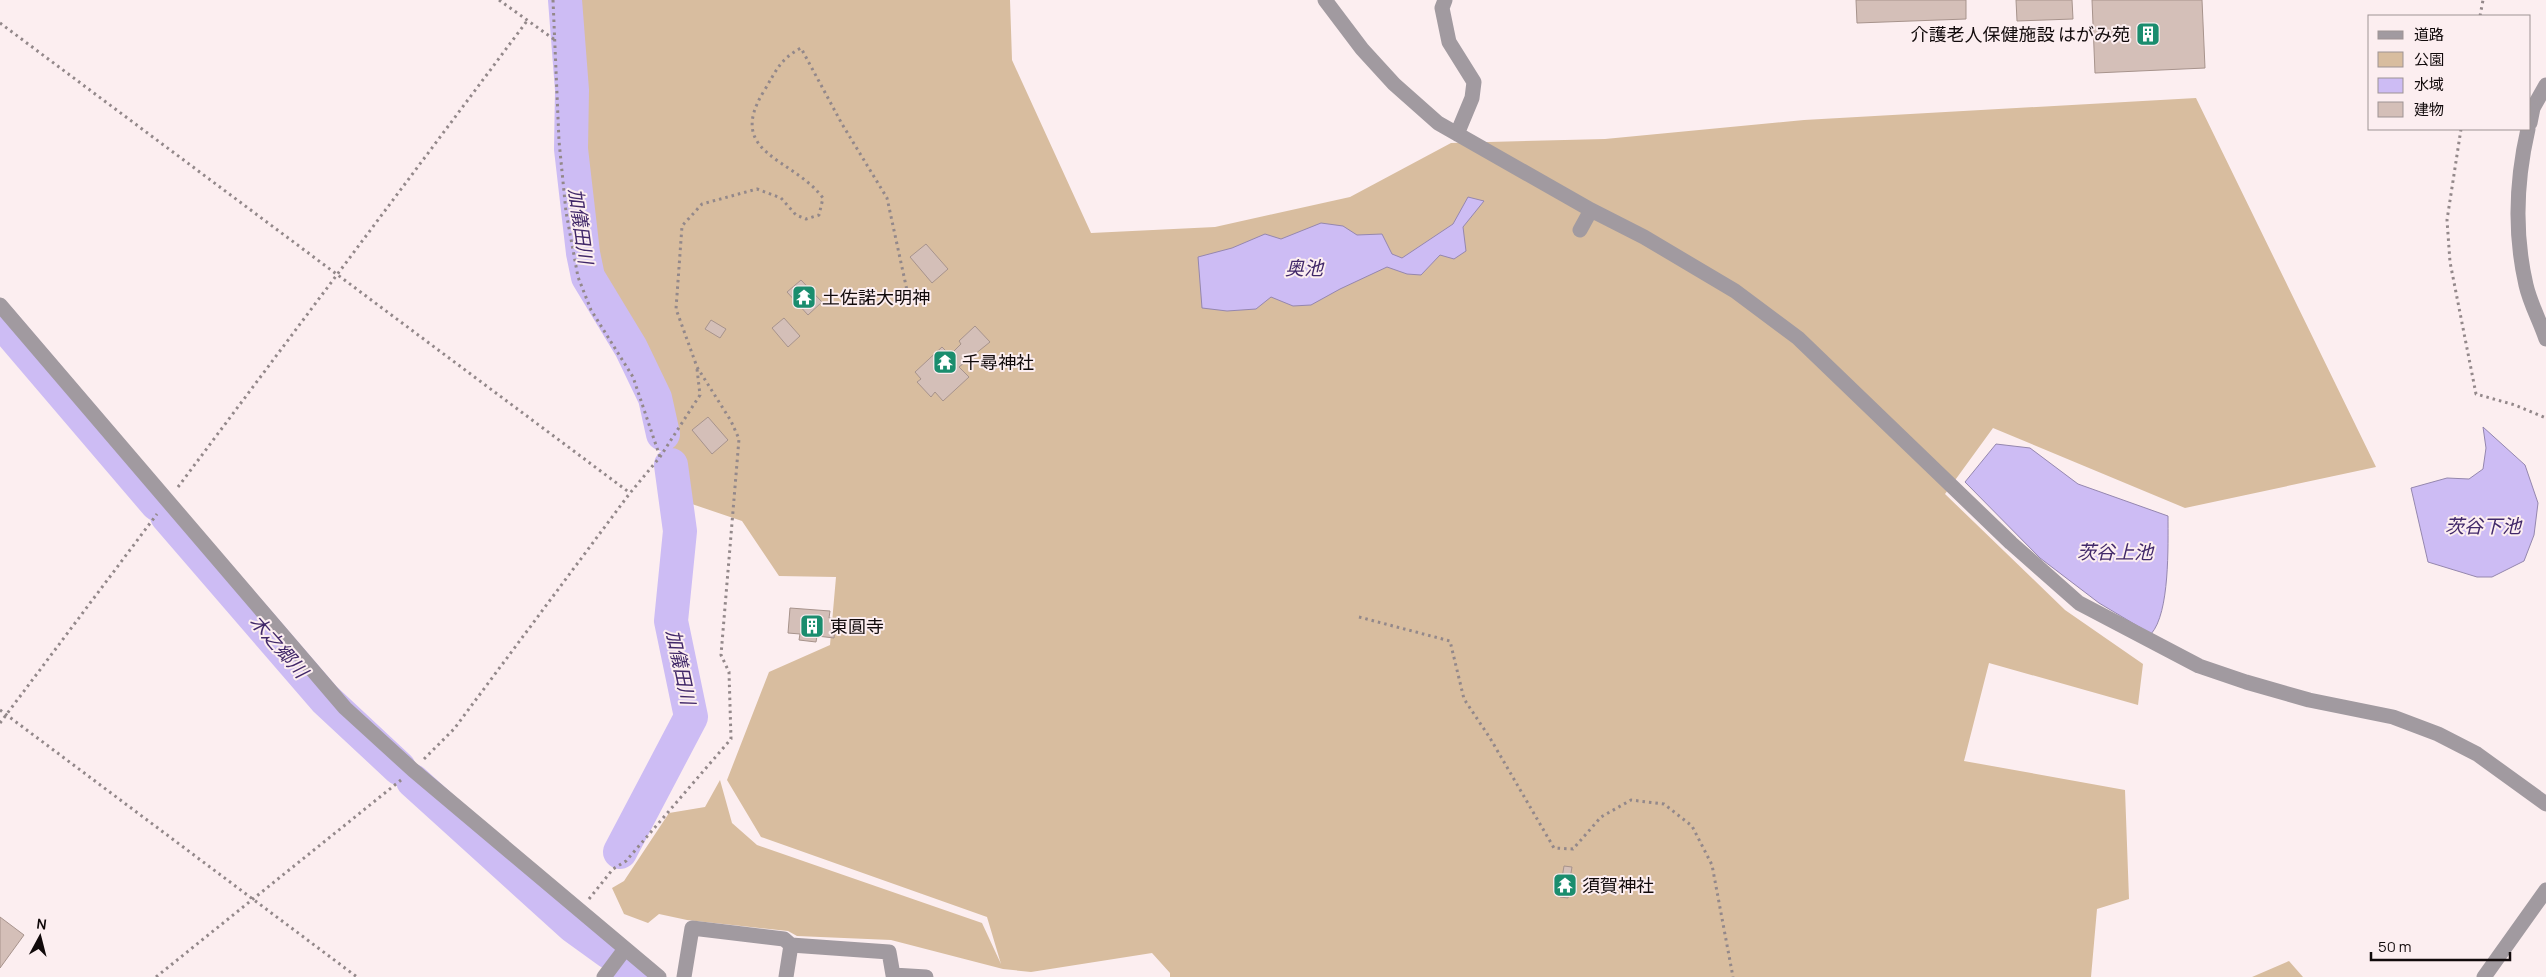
<svg xmlns="http://www.w3.org/2000/svg" width="2546" height="977" viewBox="0 0 2546 977" font-family="Manrope,'Noto Sans JP',sans-serif">
<style>
.green{fill:#d8bd9f}
.water{fill:#cdbcf4;stroke:#9587ae}
.lines{fill:none;stroke-linecap:round;stroke-linejoin:round}
.river{stroke:#cdbcf4;stroke-width:34}
.building{fill:#d4bfb8;stroke:#a7938c}
.path{stroke:#93888a;stroke-width:3;stroke-dasharray:2.5 4;stroke-linecap:butt}
.minor{stroke:#a19aa0;stroke-width:15}
.labels{text-anchor:middle;dominant-baseline:central;stroke-width:4;stroke-linejoin:round;paint-order:stroke}
.poi-label{font-size:18px;fill:#110a0b;stroke:#fceef0;text-anchor:start}
.water-label{font-size:19px;font-style:italic;fill:#412869;stroke:#fceef0}
</style>
<rect width="100%" height="100%" fill="#fceef0"/>
<path class="green" d="M577,0H1010L1012,60L1091,233L1215,227L1350,197L1451,143L1605,139L1804,120L2196,98L2376,467L2185,508L1993,428L1945,494L2065,610L2143,664L2138,705L1989,663L1964,761L2125,790L2129,899L2097,909L2091,977H1170V973L1152,953L1031,972L1003,969L891,940L797,936L788,931L687,920L659,914L648,923L624,914L612,888L624,881L669,813L705,807L720,780L732,823L757,845L982,923L1001,964L987,917L761,837L727,780L769,672L830,645L836,577L779,576L742,521L686,502L644,358L605,284L584,191Z
M2289,961L2303,977H2252Z"/>
<path class="water" d="M1468,197L1484,201L1463,227L1466,251L1454,259L1440,255L1421,275L1407,274L1387,267L1340,289L1311,305L1293,306L1271,297L1256,309L1227,311L1202,308L1198,257L1232,248L1265,234L1281,239L1321,223L1343,226L1357,235L1382,234L1392,254L1402,258L1453,224Z
M2483,427L2525,465L2538,503L2534,535L2524,561L2492,577H2477L2428,562L2411,488L2447,478L2469,479L2483,469L2486,448Z
M1996,444L2030,448L2078,484L2168,516C2168,545 2170,613 2151,634L2099,603L2040,558L1965,482Z"/>
<g class="lines">
<path class="river" d="M565,0L572,90L571,149L583,253L588,277L631,348L655,398L663,434
M0,320L157,504
M167,516L325,699L399,768
M413,781L573,926L609,952
M620,852L691,717L671,621L680,531L671,465
M622,967L635,977"/>
</g>
<path class="building" d="M1856,0H1966V19L1857,23Z
M2016,0H2072L2073,19L2017,21Z
M2092,0H2202L2205,68L2095,73Z
M926,244L948,269L932,283L910,257Z
M801,280L822,302L808,315L787,292Z
M784,318L800,336L788,347L772,328Z
M711,320L726,329L720,338L705,329Z
M975,326L990,342L959,367L969,377L943,401L935,392L931,397L917,382L921,379L915,372L942,347L950,355L961,344L959,341Z
M708,417L728,440L712,454L692,430Z
M790,608L830,611L829,618L836,619L834,638L817,636L816,642L799,640L800,634L788,633Z
M1564,866L1572,867L1570,879L1575,880L1574,893L1569,892L1568,898L1560,897L1561,891L1554,890L1556,878H1562Z
M0,917L24,935L0,968Z"/>
<g class="lines">
<path class="path" d="M499,0L555,40
M553,0L559,141L566,212L578,277L591,310L633,377L660,457
M2480,16L2483,0
M0,23L630,493
M2461,129L2447,220L2450,262L2476,394L2515,405L2546,418
M178,487L527,21
M1359,617L1450,641L1464,699L1490,738L1554,848L1573,849L1601,817L1631,800L1664,804L1692,826L1712,865L1733,977
M0,710L357,977
M0,723L157,514
M424,759L454,729L630,493L660,457L700,395L697,369
M589,899L613,869L626,861L731,739L729,672L721,655L739,439L731,421L697,367L676,309L682,226L702,204L757,189L781,198L796,215L806,219L819,215L823,198C792,157 725,154 764,91C776,71 780,59 801,48L842,124L887,198L908,295
M156,977L401,780"/>
<path class="minor" d="M1325,0L1362,49L1394,84L1438,123L1591,210L1644,237L1735,291L1798,338L2011,543L2079,603L2199,666L2246,682L2309,700L2393,717L2438,734L2477,754L2546,804
M1445,0L1442,8L1449,42L1474,82L1472,98L1457,134
M2530,123L2533,108L2546,85
M2528,129C2516,181 2514,233 2526,285C2530,303 2540,321 2546,339
M1580,230L1591,210
M0,305L345,708L413,770L659,977
M604,977L625,949
M684,977L692,928L784,939L791,945
M786,977L791,945L889,952L893,975L926,977
M2484,977L2546,890"/>
</g>
<defs>
<g id="building-square" transform="scale(1.25)"><rect x="-9" y="-9" width="18" height="18" rx="4" fill="#1a8d6e" stroke="#fceef0"/><path d="M-4-6H4V6H1V3H-1V6H-4ZM-2.5-4.3h1.7v1.8h-1.7ZM.8-4.3h1.7v1.8H.8ZM-2.5-1h1.7V.8h-1.7ZM.8-1h1.7V.8H.8Z" fill="#fff"/></g>
<g id="temple-square" transform="scale(1.25)"><rect x="-9" y="-9" width="18" height="18" rx="4" fill="#1a8d6e" stroke="#fceef0"/><path d="M0-6L5-2H3V0L6.5 2.5H4V6H1.5V3h-3V6H-4V2.5H-6.5L-3 0V-2H-5Z" fill="#fff"/></g>
</defs>
<g fill-rule="evenodd">
<use href="#building-square" x="2148" y="34"/>
<use href="#temple-square" x="804" y="297"/>
<use href="#temple-square" x="945" y="362"/>
<use href="#building-square" x="812" y="626"/>
<use href="#temple-square" x="1565" y="885"/>
</g>
<g class="labels">
<g class="poi-label">
<text x="2130" y="34" text-anchor="end">介護老人保健施設 はがみ苑</text>
<text x="822" y="297">土佐諾大明神</text>
<text x="962" y="362">千尋神社</text>
<text x="830" y="626">東圓寺</text>
<text x="1582" y="885">須賀神社</text>
</g>
<g class="water-label">
<text transform="translate(581 226) rotate(82)">加儀田川</text>
<text x="1304" y="268">奥池</text>
<text x="2483" y="526">茨谷下池</text>
<text x="2115" y="552">茨谷上池</text>
<text transform="translate(279 646) rotate(49)">木之郷川</text>
<text transform="translate(681 667) rotate(78)">加儀田川</text>
</g>
</g>
<rect x="2368" y="15" width="162" height="115" fill="#fceef0" stroke="#9e9394"/>
<rect x="2378" y="31" width="25" height="8" fill="#a19aa0" stroke="#9e9394"/>
<text x="2414" y="40" font-size="15" fill="#110a0b">道路</text>
<rect x="2378" y="52" width="25" height="15" fill="#d8bd9f" stroke="#9e9394"/>
<text x="2414" y="65" font-size="15" fill="#110a0b">公園</text>
<rect x="2378" y="78" width="25" height="15" fill="#cdbcf4" stroke="#9e9394"/>
<text x="2414" y="90" font-size="15" fill="#110a0b">水域</text>
<rect x="2378" y="102" width="25" height="15" fill="#d4bfb8" stroke="#9e9394"/>
<text x="2414" y="115" font-size="15" fill="#110a0b">建物</text>
<g transform="translate(40 937) rotate(7)" stroke="#fceef0" stroke-width="4" paint-order="stroke">
<path d="M0-4L9 19L0 12L-9 19Z" fill="#110a0b"/>
<text y="-8" font-size="14" font-weight="bold" text-anchor="middle" fill="#110a0b">N</text>
</g>
<path d="M2371 952v8h139v-8" fill="none" stroke="#110a0b" stroke-width="2.5"/>
<text x="2378" y="952" font-size="15" fill="#110a0b" stroke="#fceef0" stroke-width="4" paint-order="stroke">50 m</text>
</svg>
